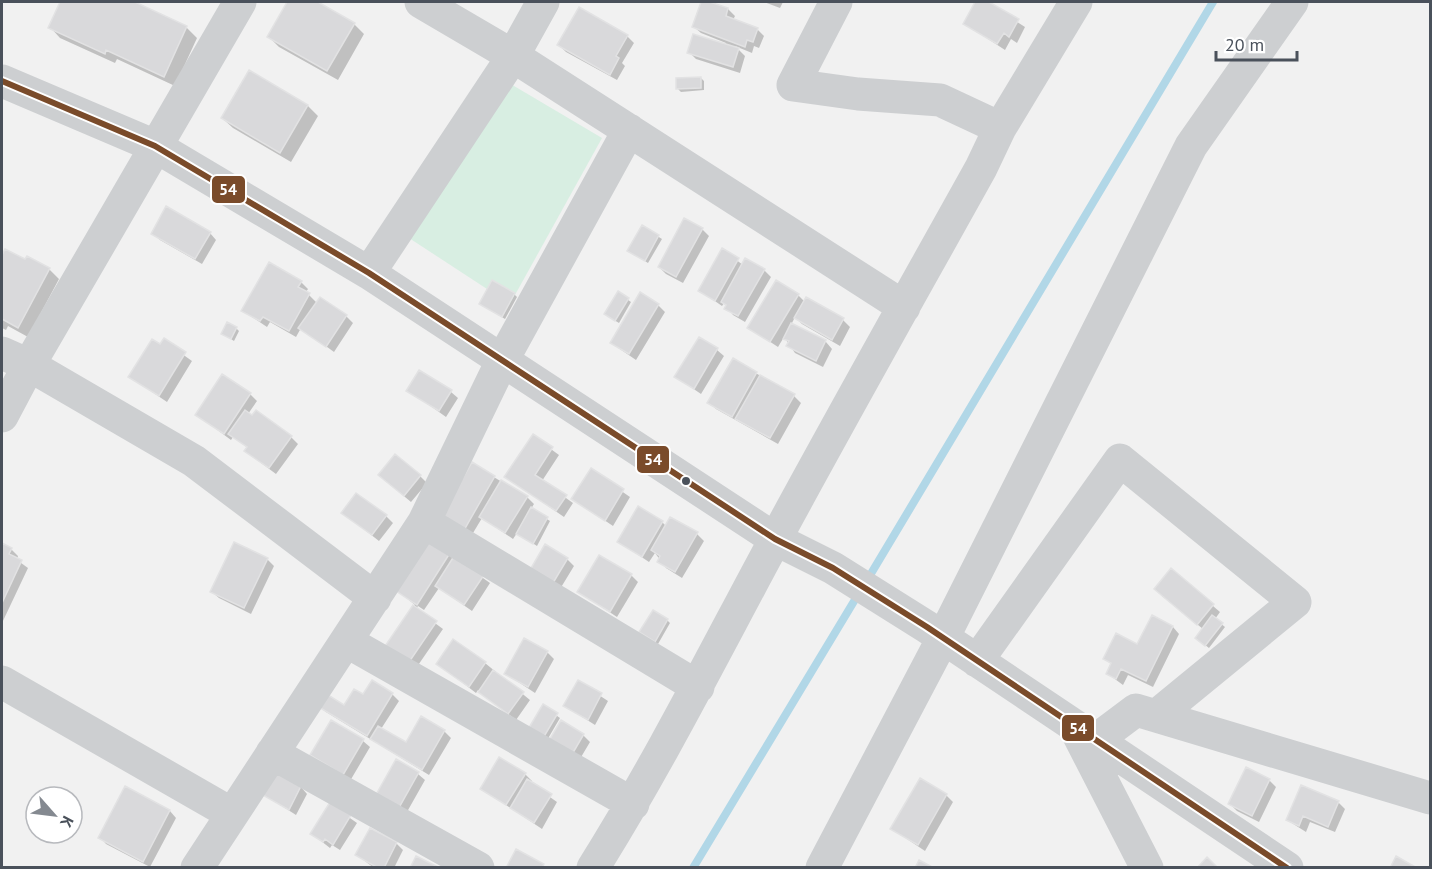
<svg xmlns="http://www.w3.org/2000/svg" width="1432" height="869" viewBox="0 0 1432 869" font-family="'PT Sans',sans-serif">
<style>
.green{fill:#d8eee2}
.shadow{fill:#0003}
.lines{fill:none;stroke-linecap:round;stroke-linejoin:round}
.stream{stroke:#b1d7e7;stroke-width:8}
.building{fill:#d9d9db;stroke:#e2e2e3;stroke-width:1.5}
.minor{stroke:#cdcfd1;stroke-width:33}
.bus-1-casing{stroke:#fff;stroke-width:10}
.bus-1{stroke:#7a4b2a;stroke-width:6}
.bus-dot{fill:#4a515b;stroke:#fff;stroke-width:2}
.line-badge{stroke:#fff;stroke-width:2}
.badge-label{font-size:16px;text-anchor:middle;font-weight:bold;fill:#fff}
</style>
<rect width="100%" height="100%" fill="#f1f1f1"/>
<path class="green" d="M509,83L602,138L510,304L409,238Z"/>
<path class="shadow" d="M62,2H131L186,27L197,38L175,86L117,59L115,63L60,38L50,27Z
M289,2H315L354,24L364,34L338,80L279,47L269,37Z
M703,2L728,9L735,16L733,20L757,29L764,36L759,48L754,46L752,53L735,46L745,56L740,73L696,59L689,52L725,45L726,43L701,33L694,27Z
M764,2H783L780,8Z
M977,2H986L1025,27L1017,43L1011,39L1005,50L965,24Z
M627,36L634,43L622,63L625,66L617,80L566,52L559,45Z
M250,72L308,106L318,116L291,162L233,128L222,118Z
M701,78L704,81V90L681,92L678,89Z
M643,227L662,239L648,263L629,251Z
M702,229L709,236L683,283L666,274L659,267Z
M153,233H210L216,240L202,264L160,240Z
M723,250L743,265L764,270L771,277L745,322L733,315L724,303L722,306L699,290Z
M5,251L49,269L59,279L28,337L8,326L6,330L2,328V258Z
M301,282L308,289L306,292L317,303L346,316L353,323L334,352L301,328L296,337L270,322L267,327L243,311Z
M618,293L631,302L619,323L609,317Z
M514,294L517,297L505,319L483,306Z
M798,295L805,302L807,299L843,320L850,327L840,346L802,324L795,317L791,325L826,342L832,349L823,367L795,353L784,337L778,347L749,328Z
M658,305L665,312L636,360L611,343Z
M236,328L239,331L234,341L223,334Z
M164,341L192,361L167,402L130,377Z
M717,350L724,356L701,394L676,377Z
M734,360L794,396L801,403L778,444L716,409L709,402Z
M408,390L451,392L458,398L446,417Z
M250,394L257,401L248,414L291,437L298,444L276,474L253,457L248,448L233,437L231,440L197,415Z
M533,436L559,455L542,481L573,503L564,517L506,477Z
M472,464L527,497L534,504L531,509L550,521L537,546L517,533L513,539L482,518L470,538L447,524Z
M591,470L630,497L613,526L573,499Z
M420,476L427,483L411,502L387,482Z
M343,513L386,516L393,523L379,541Z
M662,522L666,526L697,534L704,541L682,578L666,568L655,553L649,562L619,542Z
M235,544L267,559L274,566L251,614L219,598L212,592Z
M2,545L11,549L18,556L17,560L28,568L2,623Z
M449,554L490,583L472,611L439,588L424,610L418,606L416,609L443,629L412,674L383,652L415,605L398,591Z
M567,559L574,566L557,594L536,581Z
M1171,570L1220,612L1215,619L1225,627L1209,648L1200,641L1203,629L1162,596Z
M631,575L638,582L617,617L579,592Z
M667,620L670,623L658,644L644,635Z
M1173,627L1179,634L1153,687L1128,675L1123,685L1108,674L1112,665L1105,659Z
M547,652L554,659L535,693L506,674Z
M485,663L530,700L516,720L478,690L476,693L438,664Z
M579,682L608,701L595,725L565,706Z
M392,694L399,701L381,729L407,744L444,731L451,738L429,775L326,712L319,706L344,707L364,696Z
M543,706L560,718L543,747Z
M583,735L590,742L574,769L553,756Z
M363,741L370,747L350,781L312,755Z
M418,774L425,780L403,819L382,807Z
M525,774L532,781L530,783L557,802L542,829L482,789Z
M1269,780L1276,787L1259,822L1237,811L1230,804Z
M301,787L307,794L296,815L263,794Z
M126,788L170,811L176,818L150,867L106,844L100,837Z
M946,795L953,802L925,851L892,829Z
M1338,802L1345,809L1335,832L1310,822L1306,832L1287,820Z
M330,804L357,823L340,850L332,845L330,848L312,834Z
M396,843L403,850L394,868H374L357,855Z"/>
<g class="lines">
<path class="stream" d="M866,582L1213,2
M693,868L859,593"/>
</g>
<path class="building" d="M60,2H135L187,26L164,77L106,50L105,54L48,28Z
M287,2H318L355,23L327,71L267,37Z
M701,2H710L728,8L726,16L758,28L753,42L747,40L745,47L692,27Z
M975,2H989L1019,19L1009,37L1004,33L997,44L963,24Z
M579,7L628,35L616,56L619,58L610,75L557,45Z
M693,34L739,48L733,67L687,53Z
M249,70L308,105L280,153L221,118Z
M701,77V88L676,89V78Z
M166,206L211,232L195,259L151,234Z
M684,218L703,228L676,277L658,267Z
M642,225L659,235L645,261L627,251Z
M722,248L739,258L715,301L698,291Z
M5,249L25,259L27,256L50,268L18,328L2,319V255Z
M745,258L765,269L738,316L724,309L726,305L721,302Z
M269,262L302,281L298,287L310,293L289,331L263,317L260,321L241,311Z
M492,280L515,293L502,317L479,304Z
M776,280L799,294L770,342L747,328Z
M618,291L629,298L615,321L604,314Z
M640,292L659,304L629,354L610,343Z
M320,297L347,315L326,347L298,328Z
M806,297L844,318L832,340L794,318Z
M227,322L237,327L231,339L221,334Z
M791,323L826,340L816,361L786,346L789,341L783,339Z
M699,337L718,348L694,389L674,377Z
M164,338L186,352L159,396L128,377L152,339L160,344Z
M733,358L757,372L732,417L707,403Z
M419,370L452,390L439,411L406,391Z
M222,374L251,393L224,434L195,415Z
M760,375L795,394L770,438L735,419Z
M245,410L252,415L256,410L292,436L269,468L244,451L247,447L228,434Z
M533,434L553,447L535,475L567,495L556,511L504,477Z
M395,454L421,475L404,496L378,475Z
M472,462L495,476L463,532L439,518Z
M591,468L624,489L605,521L571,499Z
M501,480L528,496L505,533L479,517Z
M356,493L387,515L372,535L341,513Z
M638,506L663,521L642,557L617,542Z
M531,507L548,517L533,544L516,534Z
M670,517L698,532L675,572L657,562L660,556L651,550Z
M429,540L450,553L417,605L396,591Z
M234,542L268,558L244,608L210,592Z
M2,543L12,548L9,554L22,560L2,603Z
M545,544L568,558L550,588L527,575Z
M599,555L632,574L610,612L577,592Z
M454,556L484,575L464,605L435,586Z
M1171,568L1214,604L1197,625L1154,589Z
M413,605L437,621L405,668L381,652Z
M653,610L668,619L655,642L639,632Z
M1152,615L1173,626L1146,681L1121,669L1116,679L1106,674L1111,663L1103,659L1116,633L1137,644Z
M1212,615L1223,623L1205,646L1195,638Z
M524,638L548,651L528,687L504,674Z
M453,639L486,662L469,687L436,664Z
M493,670L524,692L508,714L478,692Z
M372,680L393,693L367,736L317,706L325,693L344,705L354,689L363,694Z
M578,680L602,693L588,720L563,706Z
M543,704L558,713L539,745L524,736Z
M421,716L445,730L422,770L370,739L378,726L406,742Z
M331,720L364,739L343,775L310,755Z
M561,720L584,734L567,763L544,749Z
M499,757L526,773L506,805L480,789Z
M396,759L419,772L396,813L373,800Z
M1246,767L1270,779L1252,816L1228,804Z
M274,771L301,786L289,810L261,794Z
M920,778L947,794L918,845L890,829Z
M527,779L552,794L534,823L510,808Z
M1301,785L1339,801L1328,827L1303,816L1299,826L1286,820Z
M125,786L170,810L143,862L98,838Z
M330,802L351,815L333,845L325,839L323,842L310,834Z
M370,828L397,842L384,868H378L355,855Z
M516,849L544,864L542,868H506Z
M416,856L438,867V868H410Z
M1396,856L1417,868H1390Z
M1207,857L1218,868H1197Z
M919,860L934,868H915Z"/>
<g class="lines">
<path class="minor" d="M421,2L513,56L904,307
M836,2L793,85L858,94L940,100L1000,128
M2,81L155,146L369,273L775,539L833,568L927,627L1287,868
M369,273L513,56L543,2
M2,353L29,365L194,461L375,598
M2,416L29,365L240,2
M424,522L698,687
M346,641L633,804
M977,661L1120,460L1295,602L1156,716
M2,682L232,814
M1075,728L1147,868
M1096,740L1136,710L1430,798
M272,753L478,868
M197,868L424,522L502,361L629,130
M593,868C660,761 716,649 776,538C843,414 912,292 981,168L1000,128L1076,2
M822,868L943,638L1191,146L1292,2"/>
<g class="bus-1-casing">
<path id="bus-1" d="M2,81L155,146L369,273L775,539L833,568L927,627L1287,868"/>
</g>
<use href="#bus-1" class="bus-1"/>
</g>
<circle class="bus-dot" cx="686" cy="481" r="5"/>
<g class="line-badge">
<rect x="211" y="175" width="35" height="29" rx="6" fill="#7a4b2a"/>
<rect x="636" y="445" width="34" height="29" rx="6" fill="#7a4b2a"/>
<rect x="1061" y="714" width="34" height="28" rx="6" fill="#7a4b2a"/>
</g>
<g class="badge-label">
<text x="228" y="195">54</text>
<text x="653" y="465">54</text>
<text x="1078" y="734">54</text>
</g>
<rect width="1432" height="869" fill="none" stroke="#4a515b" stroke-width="6"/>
<g transform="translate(54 815) rotate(118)"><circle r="28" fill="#ffffff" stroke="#b7b9bd" stroke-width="1.5"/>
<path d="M0-4.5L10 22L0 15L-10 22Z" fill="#848990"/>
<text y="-9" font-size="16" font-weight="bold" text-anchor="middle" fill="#4a515b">K</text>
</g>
<path d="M1216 51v9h81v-9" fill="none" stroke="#4a515b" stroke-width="3"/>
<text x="1225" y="51" font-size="18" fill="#4a515b" stroke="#ffffff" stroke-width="4.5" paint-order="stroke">20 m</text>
</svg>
